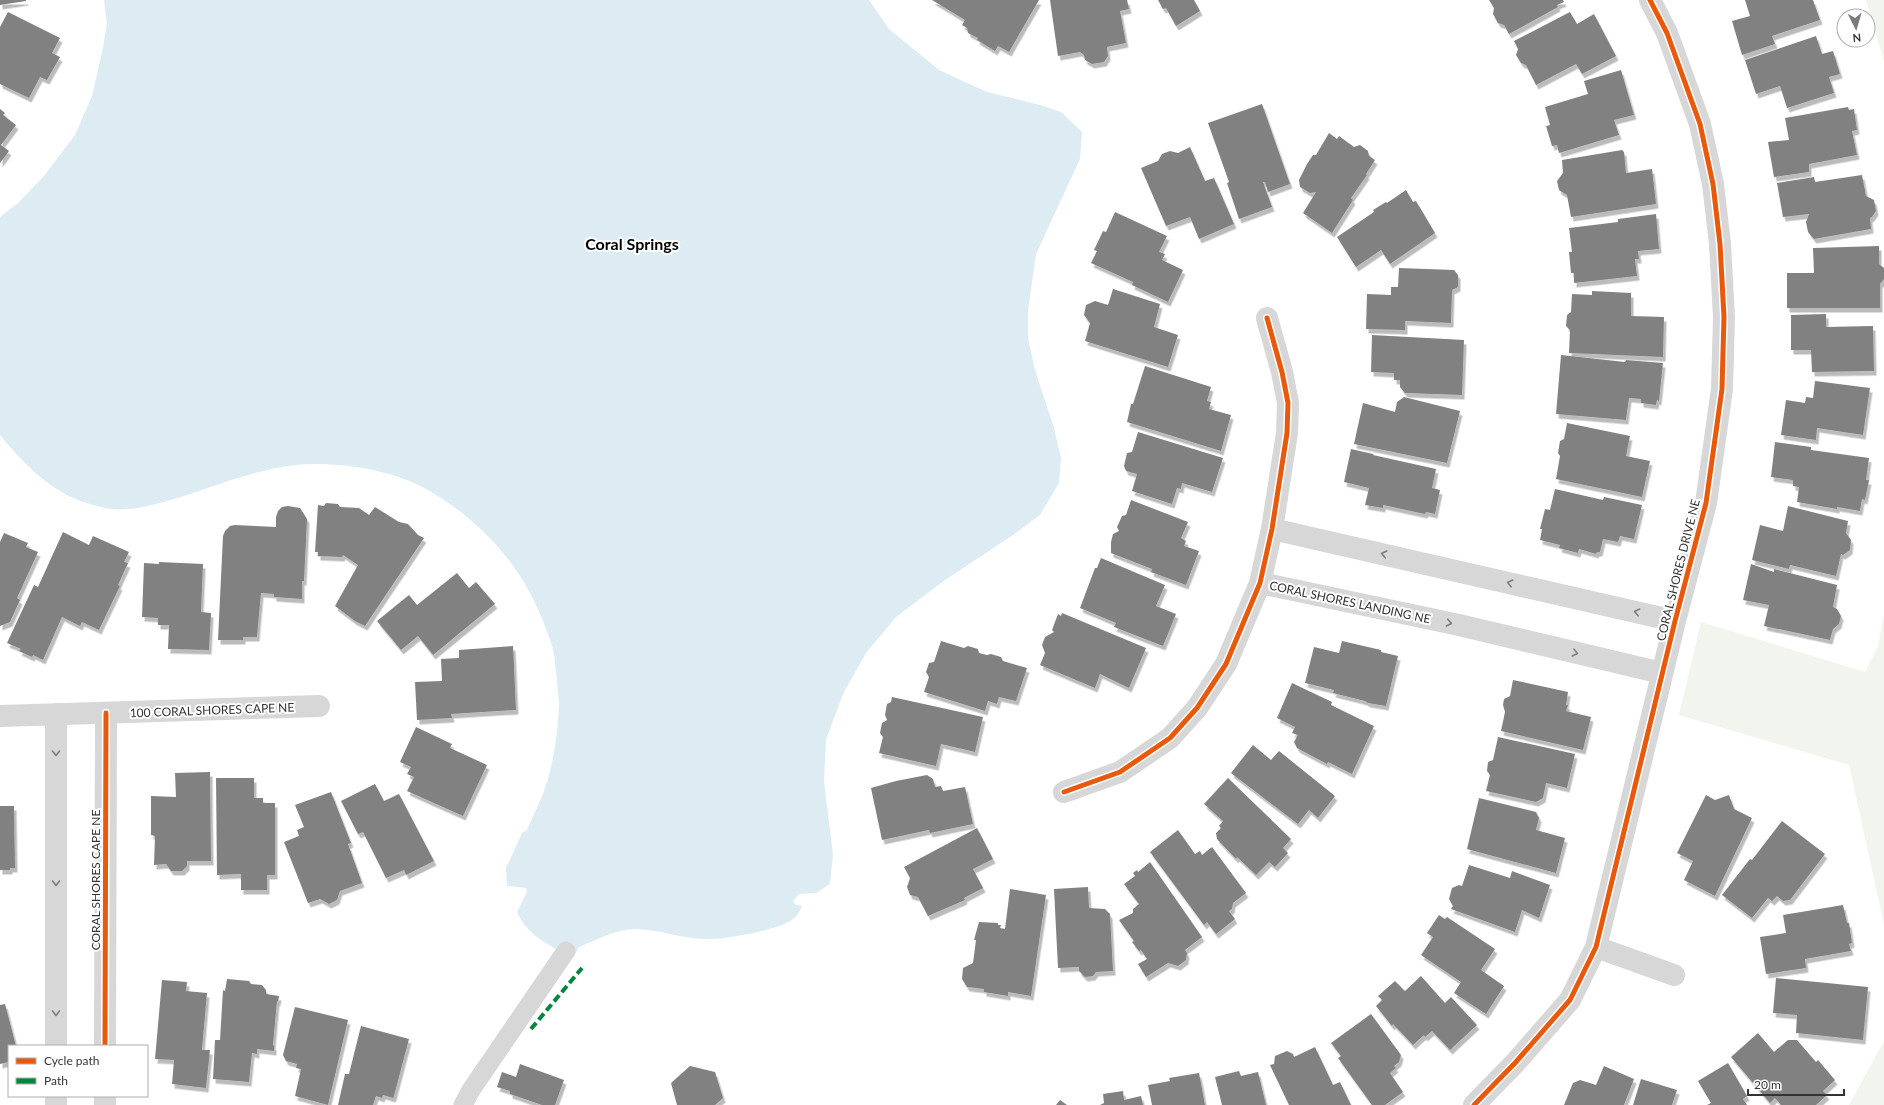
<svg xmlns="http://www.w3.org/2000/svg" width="1884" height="1105" viewBox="0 0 1884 1105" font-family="Lato,sans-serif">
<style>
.green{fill:#f1f5ed}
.water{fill:#ddebf3}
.building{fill:#818181;filter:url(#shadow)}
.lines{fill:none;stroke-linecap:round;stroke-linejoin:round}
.service{stroke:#d7d7d7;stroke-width:19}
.minor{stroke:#d7d7d7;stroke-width:22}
.quiet{stroke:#00873e;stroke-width:4;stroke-dasharray:8 4;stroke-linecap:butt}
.cycleway-casing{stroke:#fff;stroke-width:8}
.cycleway{stroke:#e8590c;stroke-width:5}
.oneway{stroke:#7d7d7d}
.labels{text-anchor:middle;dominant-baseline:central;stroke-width:4;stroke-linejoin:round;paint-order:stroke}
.street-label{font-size:12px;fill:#333;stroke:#fff}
.district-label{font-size:16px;font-weight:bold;fill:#000;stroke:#fff}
</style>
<defs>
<filter id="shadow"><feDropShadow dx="2.5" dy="4.5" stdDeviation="0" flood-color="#0004"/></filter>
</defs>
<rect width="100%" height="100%" fill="#fff"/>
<path class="green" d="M1866,0H1884V62Z
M1884,614V925L1849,765L1679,715L1701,622L1865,672L1878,646Z
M1884,1041V1105H1849Z"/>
<path class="water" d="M104,0H869L889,29L939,70L987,92L1040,105L1061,112L1082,132L1080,159L1036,254L1028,310V338L1035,370L1054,428L1061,458L1059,483L1040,515L1013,535L945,580L896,617L866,653L844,692L826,739L824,781L833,855L830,884L816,893L799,894L793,901L796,905L802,906C800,912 797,916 792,920C777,930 731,938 712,939C686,940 662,930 637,929C618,928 596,940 579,947L573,958C550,945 529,938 517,912L527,892L526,888L507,886L506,868L522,833L527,830C532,818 538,806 543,794C553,768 558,733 559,705C559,697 557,688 557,680C556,671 555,662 554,654C553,646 549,637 546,629C525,568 481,520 426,489C391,469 335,461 296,465C251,470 210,489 167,501C150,506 129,511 112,509C62,502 31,473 0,435V217L18,203L44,176L75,135L92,96L103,48L107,23Z"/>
<path class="building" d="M0,0H26V1L0,5Z
M932,0H1039L1009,52L998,46L995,51L977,40L978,38L968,33L967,28L962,25L965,20Z
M1050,0H1127L1129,9L1120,11L1126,43L1107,47L1108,56L1104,62L1092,64L1085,60L1084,55L1080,52L1058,56Z
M1158,0H1194L1200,11L1176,26L1166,8L1163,9Z
M1489,0H1563L1564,2L1557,5L1558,7L1509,34L1504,25L1498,23L1493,14L1494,8Z
M1745,0H1813L1820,20L1772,36L1775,44L1742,55L1732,21L1750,16Z
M8,12L60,38L52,53L60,57L47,80L40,77L29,98L0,84V27Z
M1570,12L1577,24L1594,14L1616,56L1582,74L1576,64L1536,85L1526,65L1521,63L1516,55L1518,49L1514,41Z
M1816,36L1822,54L1833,51L1840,74L1829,77L1834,93L1787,108L1780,86L1756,94L1745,60Z
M1621,70L1634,115L1614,120L1619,135L1559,153L1557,145L1552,146L1546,126L1550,125L1545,107L1588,94L1584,81Z
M1262,104L1290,184L1268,192L1265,182H1263L1272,207L1239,219L1227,183L1229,182L1208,123Z
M1848,107L1849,110L1854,109L1857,130L1852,131L1857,155L1809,164V172L1774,177L1768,142L1789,140L1785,118Z
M0,109L5,113L3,115L16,125L1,145L9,151L0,163Z
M1329,133L1337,139L1339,136L1354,147L1360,145L1368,151L1369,156L1375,160L1366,174L1367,175L1351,198L1353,200L1332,233L1303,213L1316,192L1310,193L1300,187L1299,180L1307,164L1313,155H1316Z
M1190,147L1205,181L1214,178L1234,224L1199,239L1190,217L1166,226L1141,168L1158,161L1162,154L1170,151L1178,153Z
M1622,150L1624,152L1626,173L1652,169L1656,204L1571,217L1567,195L1559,190L1557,181L1563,173L1562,160Z
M1862,175L1866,196L1874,200L1876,211L1872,217L1870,218L1871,229L1814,239L1808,232L1806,222L1809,214L1783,217L1777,183L1814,177L1815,182Z
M1406,190L1413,202L1416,201L1435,233L1390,264L1381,250L1356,267L1337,237L1374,212L1373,210L1386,202L1387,203Z
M1115,212L1167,236L1159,252L1165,254L1162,260L1183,270L1168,302L1132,285L1133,282L1091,263L1097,251L1094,250L1103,231L1106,232Z
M1656,214L1659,249L1638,251L1639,259H1635L1637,276L1574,283V273H1571L1569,252H1572L1569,228L1618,222V219Z
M1879,246V264L1884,268V279L1880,284V308H1787V273H1814L1813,248Z
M1399,268L1454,270L1458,275V287L1452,290L1451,323L1405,321V330L1366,329L1367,294L1391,295V287H1398Z
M1113,289L1160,304L1154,327L1178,335L1168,367L1085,341L1090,323L1084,315L1086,305L1095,301L1108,305Z
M1592,291L1631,293V316L1664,317L1663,357L1569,353L1570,330L1566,326L1567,315L1571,312L1572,294L1592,295Z
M1826,314V327L1873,326L1874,371L1812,372L1811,350H1791V315Z
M1372,335L1464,340L1462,395L1405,393L1400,387V380H1394V373L1371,372Z
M1561,355L1625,362L1626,360L1663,363L1659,401L1657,400L1656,405L1641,403V399L1629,398L1626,420L1556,414Z
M1145,366L1211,387L1207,401L1211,402L1209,409L1231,415L1221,451L1127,422L1131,404H1133Z
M1815,381L1870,388L1863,435L1817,428L1816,440L1781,435L1786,400L1805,403L1806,397L1813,398Z
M1404,397L1460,411L1447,463L1354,444L1363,403L1395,412L1397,402Z
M1567,423L1630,436L1626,456L1650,461L1642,497L1556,479L1560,456L1558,453L1560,441L1564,439Z
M1138,432L1223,458L1212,492L1182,483L1181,489L1177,488L1172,504L1132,491L1137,474L1126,471L1124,466L1127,453L1132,452Z
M1775,442L1811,447V450L1869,458L1866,480H1869L1865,500L1862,499L1860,511L1837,507V509L1797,502L1799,487L1793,486V480L1771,477Z
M1351,449L1373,454V455L1436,469L1432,488L1440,490L1435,514L1426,512L1425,514L1383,505V508L1365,505L1369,488L1344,482Z
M1555,489L1603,500L1604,497L1642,505L1634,539L1620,536L1618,542L1603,539L1600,552H1597L1596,554L1579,549L1578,553L1559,548L1560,545L1540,540L1542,529H1540L1545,509L1550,510Z
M1131,500L1188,522L1181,538L1186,541L1184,546L1199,551L1186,585L1151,572L1152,569L1111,553V542L1113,534L1119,531L1117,527L1122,516L1126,515Z
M326,503L338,504L340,507L359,508L369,515L375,507L399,522L408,524L418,535L424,538L365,626L355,621L335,606L358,565L343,555L342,557L318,556V552H315L318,505L324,506Z
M288,506L300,508L307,519L304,581H302V599L274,597V594L261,593L257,637H243V640H218L223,536L225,531L230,526L235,525L276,527V517L278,511L282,507Z
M1788,506L1848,521L1846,533L1851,540L1850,550L1843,555L1841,554L1836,576L1790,565L1789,569L1752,560L1760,525L1783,531Z
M63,532L89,545L93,536L129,552L124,562L128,563L118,585L120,586L99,630L82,622L80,626L62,617L43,660L33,655L32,657L19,651L21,649L7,643L34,585L38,587Z
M4,533L28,543L26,547L38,552L17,598L20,600L10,622L0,626V542Z
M1101,558L1165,585L1156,606L1176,614L1163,646L1114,627L1116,623L1080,608L1095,568H1097Z
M159,562L203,564L201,612L211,613L209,650L168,649L169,625H158V618L142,617L144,563L159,564Z
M1751,564L1774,572V569L1837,585L1833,607L1837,609L1841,616L1839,624L1833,629L1830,640L1764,626L1769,605L1743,600Z
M457,573L469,588L476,582L495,604L433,655L418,636L401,650L377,621L409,595L417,605Z
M1062,613L1146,648L1129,688L1100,674L1095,688L1040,665L1045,653L1042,645L1045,637L1054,632L1052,630L1058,614L1061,616Z
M941,641L964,648L968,646L978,649L979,653L987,655L991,654L1001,657L1003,661L1027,668L1016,701L999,697L997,704L988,701L985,711L924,692L929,677L926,672L929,663L934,662Z
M1342,641L1381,650V652L1398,656L1386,706L1368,703L1365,701L1333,693L1334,690L1305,683L1314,647L1339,653Z
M513,646L516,710L451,714L452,718L417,720L415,682L442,681L441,659L459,658V650Z
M1513,680L1568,692L1566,705H1568L1566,711L1591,717L1583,750L1501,731L1505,712L1503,705L1504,699L1510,696Z
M1292,683L1332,702L1331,705L1374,726L1352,774L1328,762L1327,764L1297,748L1294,742L1298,735L1292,733L1295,727L1277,718Z
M892,697L983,717L975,752L941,744L936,766L879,753L883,737L880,733L882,723L887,720L885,715L887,704L891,702Z
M416,727L452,744L450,748L487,765L463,816L407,791L414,777L407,774L411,767L400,762Z
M1498,737L1575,754L1567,788L1546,783L1543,798L1536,802L1486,791L1490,775L1487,771L1488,762L1493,760Z
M1253,745L1271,760L1279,751L1335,796L1318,818L1309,810L1298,824L1231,773Z
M210,772L211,861H187V866L182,871H171L166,864L154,865L155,836L151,835V796L176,797L175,773Z
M927,775L933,779L935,787L941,786L943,791L965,787L973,824L930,833L929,830L882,840L871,788L896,781Z
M216,778H254V798H263V803H275V875H267V890H241V874L217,875Z
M1228,778L1291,839L1283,848L1288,853L1275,867L1269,862L1256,875L1237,857L1236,859L1217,839L1216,833L1221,828L1219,826L1223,821L1204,804Z
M375,784L384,801L399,794L434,861L406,875L404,870L386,878L363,832L358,834L341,801Z
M331,792L351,843L348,844L362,883L340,891L337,900L329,904L320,899L308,903L284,842L299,836L297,830L304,827L295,805Z
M1706,795L1715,800L1729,795L1734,809L1752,818L1715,896L1684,880L1693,861L1677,853Z
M1479,798L1536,812L1539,818L1536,830L1565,838L1556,873L1467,849Z
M0,806H14L15,868H10V870H0Z
M1782,821L1825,854L1790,900L1783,901L1777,896L1772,901L1768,898L1752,918L1722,895L1750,859L1752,860Z
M977,828L993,859L973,869L983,888L964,898L965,900L928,916L918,897L910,895L907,887L910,878L904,867Z
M1178,830L1195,854L1200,851L1202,855L1212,847L1246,893L1233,903L1232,909L1229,911L1235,919L1216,934L1207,922L1204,925L1150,852Z
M1150,862L1202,937L1185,950L1187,953L1186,960L1178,966L1168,963L1146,977L1138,964L1147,959L1141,950L1139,951L1132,942L1134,941L1119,920L1133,913V909L1139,904L1124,884L1135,876L1133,873L1137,870L1138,872Z
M1469,865L1510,878L1512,871L1550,885L1539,918L1522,910L1515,932L1451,909L1453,906L1449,899L1452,888L1459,885L1462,886Z
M1088,887L1089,908L1105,909L1110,914L1113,971L1096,972L1093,976L1085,977L1079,971V967L1058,968L1054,889Z
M1010,889L1046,895L1031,996L1008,992V996L984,992V989L967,987L962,979L963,968L973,963L976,940H974L979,922L998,923V925H1001L1000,928L1005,929Z
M1843,905L1847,923H1849L1852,943L1849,944L1851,951L1805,959L1806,968L1766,974L1760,937L1786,933L1783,915Z
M1439,915L1445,919L1447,917L1495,949L1481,970L1504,986L1486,1014L1454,993L1461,982L1421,955L1433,937L1427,933Z
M1421,976L1445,1003L1451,997L1477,1025L1450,1050L1432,1031L1425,1037L1424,1035L1413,1045L1393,1024L1392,1026L1376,1006L1382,1000L1378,996L1395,981L1405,991Z
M1776,978L1868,987L1863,1040L1796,1033L1797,1015L1773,1013Z
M227,979L249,981L251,984L262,985L266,990V994L279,996L278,1002L277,1001L273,1045L274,1046V1051L257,1049V1054L252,1053L249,1082L213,1079L215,1040H220L223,990L225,991Z
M162,980L187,982L186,991L207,993L202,1050H210L206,1088L172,1084L174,1060L155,1059Z
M5,1004L16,1046H9V1062L0,1064V1005Z
M295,1007L348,1020L328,1105L295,1096L301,1069L296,1068L297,1064L286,1061L283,1055Z
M1371,1014L1401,1055L1399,1062L1394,1066L1396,1068L1390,1073L1403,1092L1385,1105H1372L1338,1058L1341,1056L1331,1043Z
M361,1026L409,1039L394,1096L393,1098L383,1095L382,1098L376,1096L373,1105H338L345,1074H349Z
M1758,1033L1774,1052L1788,1040H1797L1816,1062L1818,1060L1835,1080L1823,1091L1827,1095L1816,1105H1781L1775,1098L1770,1103L1731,1057Z
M1315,1047L1333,1085L1340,1082L1351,1105H1289L1270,1065L1274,1064L1275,1056L1287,1051L1293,1054L1294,1057Z
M1728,1063L1747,1096L1743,1099L1747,1105H1707L1711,1103L1698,1081Z
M520,1064L564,1080L555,1105H542L510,1094V1091L497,1087L502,1072L516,1077Z
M690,1066L715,1072L723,1098L715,1105H677L671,1083Z
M1604,1066L1634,1079L1624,1105H1564L1573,1083L1580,1080L1596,1085Z
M1239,1071L1241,1076L1258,1072L1266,1105H1222L1215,1077Z
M1199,1073L1205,1105H1152L1148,1085L1170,1081L1169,1078Z
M1641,1079L1677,1090L1672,1105H1633Z
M1123,1091L1124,1100L1141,1096L1143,1105H1100L1104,1103L1103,1094Z
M1060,1100L1067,1105H1056Z"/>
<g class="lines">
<path class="service" d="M463,1105L471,1090L566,951"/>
<path class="minor" d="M1272,529L1675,621
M1260,583L1459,625L1662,673
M0,716L319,706
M1064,792L1120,772L1170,738L1197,708L1226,664L1260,583L1272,529L1287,433L1288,403L1282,372L1267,318
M1596,947L1674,975
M56,1046V714
M105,1046L106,713
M56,1105V1096
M105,1105V1096
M1474,1105L1515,1063L1570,1000L1596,947L1675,621L1706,503L1722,389L1724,317L1720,244L1713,184L1700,124L1667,33L1650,0"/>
<path class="quiet" d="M531,1029L582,968"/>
<g class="cycleway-casing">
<path id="cycleway" d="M1064,792L1120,772L1170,738L1197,708L1226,664L1260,583L1272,529L1287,433L1288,403L1282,372L1267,318
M105,1046L106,713
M1474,1105L1515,1063L1570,1000L1596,947L1675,621L1706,503L1722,389L1724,317L1720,244L1713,184L1700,124L1667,33L1650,0"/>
</g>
<use href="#cycleway" class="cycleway"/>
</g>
<defs><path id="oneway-chevron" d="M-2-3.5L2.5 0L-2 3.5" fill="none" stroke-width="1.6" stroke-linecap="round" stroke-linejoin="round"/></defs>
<g class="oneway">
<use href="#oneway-chevron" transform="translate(1384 554) rotate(-167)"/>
<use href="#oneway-chevron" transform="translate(1510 583) rotate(-167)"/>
<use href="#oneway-chevron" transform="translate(1637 612) rotate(-167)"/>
<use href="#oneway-chevron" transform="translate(1449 623) rotate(12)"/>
<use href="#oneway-chevron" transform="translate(1575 653) rotate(14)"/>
<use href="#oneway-chevron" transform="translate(56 753) rotate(90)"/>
<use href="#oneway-chevron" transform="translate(56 883) rotate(90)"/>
<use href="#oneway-chevron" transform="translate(56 1013) rotate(90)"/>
</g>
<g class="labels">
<g class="street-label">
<text transform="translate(1678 570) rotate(-76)">CORAL SHORES DRIVE NE</text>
<text transform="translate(1350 602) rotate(12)">CORAL SHORES LANDING NE</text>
<text transform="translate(212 710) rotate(-2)">100 CORAL SHORES CAPE NE</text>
<text transform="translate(95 880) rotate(-90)">CORAL SHORES CAPE NE</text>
</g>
<g class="district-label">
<text x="632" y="243">Coral Springs</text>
</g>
</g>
<rect x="8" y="1045" width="140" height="52" fill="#ffffff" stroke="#adadad"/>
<rect x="16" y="1058" width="20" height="6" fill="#e8590c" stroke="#adadad"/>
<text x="44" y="1065" font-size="12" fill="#333333">Cycle path</text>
<rect x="16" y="1078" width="20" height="6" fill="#00873e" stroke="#adadad"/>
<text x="44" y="1085" font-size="12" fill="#333333">Path</text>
<g transform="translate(1856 28) rotate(175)"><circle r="19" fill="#ffffff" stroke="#adadad"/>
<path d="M0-3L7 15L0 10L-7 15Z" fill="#7a7a7a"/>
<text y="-6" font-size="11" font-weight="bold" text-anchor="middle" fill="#333333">N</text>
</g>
<path d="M1748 1089v6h96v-6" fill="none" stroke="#333333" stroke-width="2"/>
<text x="1754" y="1089" font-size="12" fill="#333333" stroke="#ffffff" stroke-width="3" paint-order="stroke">20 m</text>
</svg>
